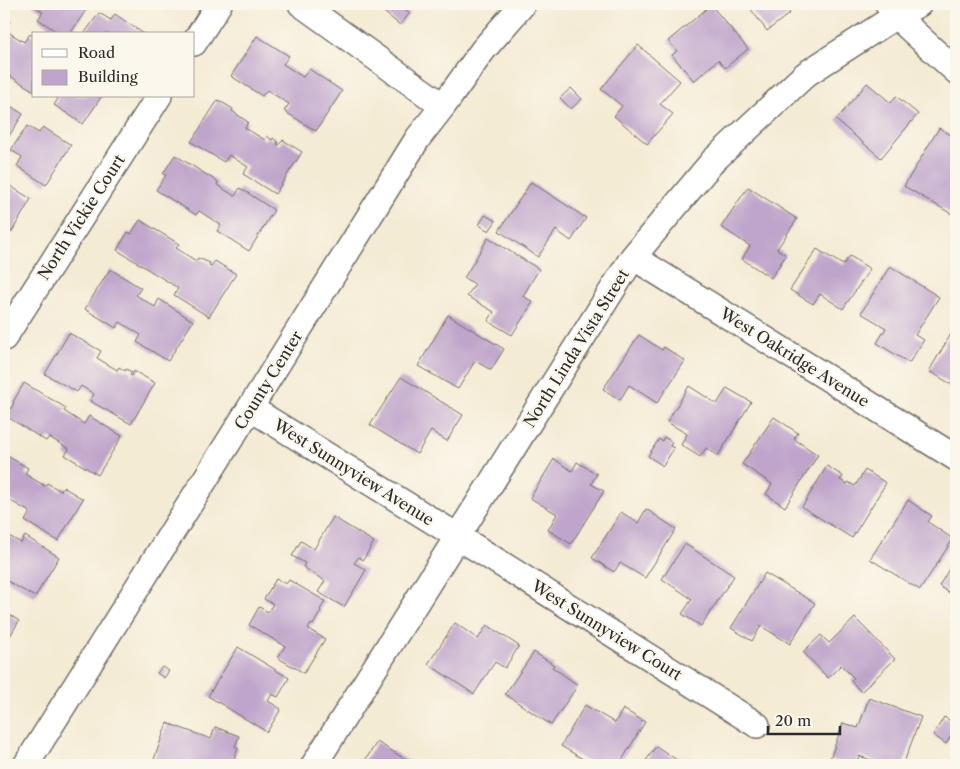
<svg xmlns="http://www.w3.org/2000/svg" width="960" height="769" viewBox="0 0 960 769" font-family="'Libre Caslon Text',serif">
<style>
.building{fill:#bfa5cb}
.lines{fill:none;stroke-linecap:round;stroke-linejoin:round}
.minor-casing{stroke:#716e66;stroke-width:28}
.minor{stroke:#fff;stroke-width:25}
.labels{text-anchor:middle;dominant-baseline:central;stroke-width:4.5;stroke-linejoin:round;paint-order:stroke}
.street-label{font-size:16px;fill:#2b2b2b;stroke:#fbf7ec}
</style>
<rect width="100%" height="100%" fill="#fbf7ec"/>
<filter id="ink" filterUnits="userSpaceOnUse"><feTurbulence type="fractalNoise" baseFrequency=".02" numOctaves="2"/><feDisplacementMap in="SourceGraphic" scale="10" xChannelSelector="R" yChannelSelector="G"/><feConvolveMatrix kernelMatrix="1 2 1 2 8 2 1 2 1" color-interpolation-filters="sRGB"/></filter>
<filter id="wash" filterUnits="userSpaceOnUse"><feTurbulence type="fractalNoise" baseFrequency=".0096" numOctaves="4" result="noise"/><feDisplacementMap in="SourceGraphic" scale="20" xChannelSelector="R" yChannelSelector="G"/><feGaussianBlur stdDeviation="1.12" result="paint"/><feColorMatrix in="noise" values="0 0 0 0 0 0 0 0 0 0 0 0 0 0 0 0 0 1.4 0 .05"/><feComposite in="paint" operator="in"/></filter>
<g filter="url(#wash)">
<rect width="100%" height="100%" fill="#f4ebd4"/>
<g id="blocks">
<path class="building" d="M31,4H90L70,34H60L38,19L43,12Z
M392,4H398L410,13L400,25L385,13Z
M747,4H783L790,13L767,31Z
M711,5L748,49L725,68L718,60L694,81L672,55L677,51L668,41Z
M99,13L111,20L115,14L144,34H84Z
M4,17L10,21L5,30L24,42L30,34L34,37V91L5,73L9,67L4,64Z
M257,36L289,56L283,64L303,77L309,69L342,91L316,131L284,111L289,104L267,90L262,96L231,76Z
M638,45L680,81L660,104L673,114L647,144L614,116L622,106L601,89Z
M867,83L891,103L896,96L918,114L881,158L836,120Z
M571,88L582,99L571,109L560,98Z
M54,96H102L83,124L54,105L58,99Z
M218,100L233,109L232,111L248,122L245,128L265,140L267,136L272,140L273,138L278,142L277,144L279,145L283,140L302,152L275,194L243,174L248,167L229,155L224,162L191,142Z
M4,102L23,114L4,144Z
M27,126L39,133L43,127L71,145L46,185L17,166L22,157L11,150Z
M939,128L956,138V148L951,157L956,161V214L955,216L904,186Z
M175,155L218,182L217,185L235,196L240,188L274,210L249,251L217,231L221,225L199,211L196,215L156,190L166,175L163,174Z
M4,182L31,199L11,233L4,228Z
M531,182L586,218L571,241L556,230L538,257L499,231Z
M748,187L797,219L777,249L786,255L771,278L742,259L750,246L721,227Z
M485,215L496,221L489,231L479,225Z
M140,220L179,244L176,248L196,261L198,258L210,263L209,265L211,266L215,261L236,274L209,317L174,295L178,288L117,250L128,232L131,234Z
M488,238L539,269L523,296L533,302L512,335L488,321L494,312L467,296L475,284L464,278Z
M817,249L843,265L850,256L870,269L843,309L820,294L813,304L790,290Z
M890,266L939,297L915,335L924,340L909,363L877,343L886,328L861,313Z
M110,269L141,288L136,295L155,307L159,299L193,321L168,361L137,342L141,335L120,322L116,328L85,309Z
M448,315L504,349L491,370L475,361L458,389L418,366Z
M954,329L956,330V387L929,371Z
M69,333L101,351L97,358L117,370L119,367L125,371L126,369L132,372L130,375L132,376L134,371L155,383L131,424L90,401L94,394L81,386L77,392L45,374Z
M639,335L662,350L664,347L685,361L657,403L629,385L620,400L603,389Z
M401,377L463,415L447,441L431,431L417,454L370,425Z
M24,383L66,408L64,411L84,424L89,416L122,436L98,475L65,455L69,449L49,437L46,441L6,416L14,403L13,402Z
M689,386L717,404L727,388L751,402L718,456L706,448L700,457L681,445L687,434L667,422Z
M774,417L798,433L794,439L818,455L785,507L766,494L772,484L742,464Z
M664,437L672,442L670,446L674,448L663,466L648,456L659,439L662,441Z
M4,454L28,468L25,474L45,486L47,483L61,491L63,487L83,499L58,541L25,521L30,512L9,500L8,503L4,500Z
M554,459L572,471L577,462L597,474L591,484L604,491L571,544L548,530L557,514L530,498Z
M827,466L843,476L840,480L847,484L848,482L855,486L865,470L886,483L852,538L802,507Z
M908,500L932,516L928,522L953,539L920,590L870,559Z
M646,509L676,529L645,578L620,563L614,572L592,558L621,512L638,523Z
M333,517L374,542L363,560L359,557L354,563L366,570L344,607L318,592L325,581L303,567L305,563L292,556L301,541L314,549Z
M4,533L21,543L25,536L59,557L35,597L4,579V573L5,570L4,569Z
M685,544L734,576L701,626L682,614L692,599L662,579Z
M956,557V597L939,586Z
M765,573L815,603L790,644L761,626L752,641L731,628Z
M276,579L286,584L289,580L325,601L320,610L321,611L313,625L311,624L308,629L325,639L304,673L278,658L285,646L249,625L259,607L268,612L273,604L264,599Z
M4,611L19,621L4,646Z
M855,618L895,659L861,692L851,681L854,678L841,665L828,678L803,652L821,635L829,643Z
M455,623L478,639L487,625L519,646L505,668L495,662L474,694L428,664Z
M238,647L289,678L278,697L272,694L268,701L281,709L267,732L208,696Z
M534,652L554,665L552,667L578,685L551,725L505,694Z
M162,667L169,671L164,678L157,673Z
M869,698L921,717L903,765H886L859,756L856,765H848L830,759L843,723L858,728Z
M585,705L615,723L623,709L645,722L619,765H593L561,746Z
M944,717L956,724V728L946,744L933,735Z
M167,723L211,739L215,727L239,736L235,747L238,748L232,765H152Z
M377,742L415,765H362Z
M656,746L677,760L674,765H643Z"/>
</g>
</g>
<g filter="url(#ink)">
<use href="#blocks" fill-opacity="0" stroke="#716e66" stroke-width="1"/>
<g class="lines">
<g class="minor-casing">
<path id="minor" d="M301,4L443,106
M888,4L896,16L956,71
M194,43L219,4
M633,257L956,458
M4,338L159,96
M250,408L457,536L757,725
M26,765L250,408L418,138L443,106L483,50L523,4
M314,765L633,257L713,161L806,74L896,16L919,4"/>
</g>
<use href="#minor" class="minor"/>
</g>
</g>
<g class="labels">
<g class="street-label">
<text transform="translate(81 217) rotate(-57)">North Vickie Court</text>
<text transform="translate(576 348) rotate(-58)">North Linda Vista Street</text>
<text transform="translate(795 357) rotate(32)">West Oakridge Avenue</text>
<text transform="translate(268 380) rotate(-58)">County Center</text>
<text transform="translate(354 472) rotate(32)">West Sunnyview Avenue</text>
<text transform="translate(607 630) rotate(32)">West Sunnyview Court</text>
</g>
</g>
<rect width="960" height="769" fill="none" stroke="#fbf7ec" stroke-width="20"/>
<rect x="32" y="32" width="162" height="65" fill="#fbf7ec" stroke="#a8a59f"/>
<rect x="42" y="49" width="25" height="8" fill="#ffffff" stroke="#a8a59f"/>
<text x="78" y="58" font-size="15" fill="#2b2b2b">Road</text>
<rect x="42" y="70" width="25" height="15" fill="#bfa5cb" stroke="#a8a59f"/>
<text x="78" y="82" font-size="15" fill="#2b2b2b">Building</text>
<path d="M768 726v8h72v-8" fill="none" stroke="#2b2b2b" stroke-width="2.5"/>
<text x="775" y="726" font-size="15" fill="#2b2b2b" stroke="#fbf7ec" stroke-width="4" paint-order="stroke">20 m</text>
</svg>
